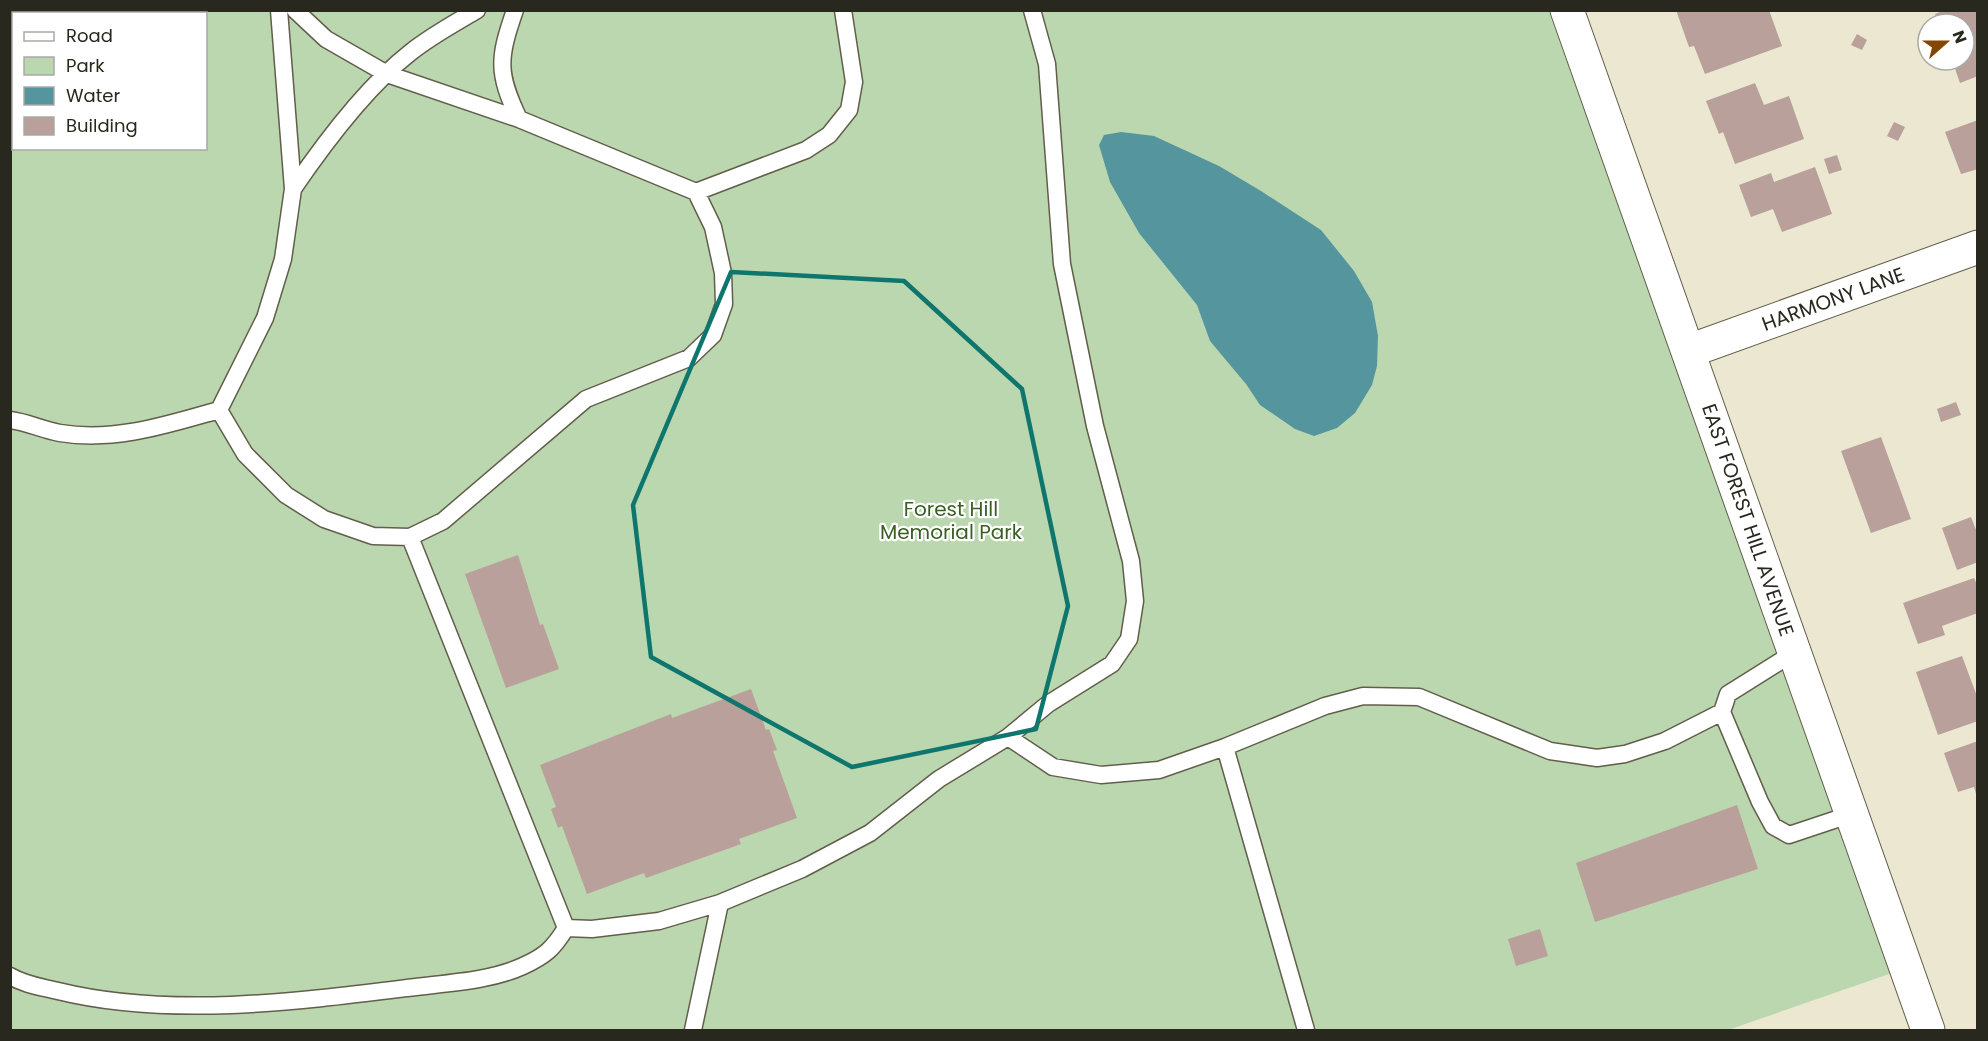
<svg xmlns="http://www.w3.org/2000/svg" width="1988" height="1041" viewBox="0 0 1988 1041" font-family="Poppins,sans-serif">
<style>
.green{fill:#bbd7af;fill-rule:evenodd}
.water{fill:#55959e}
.building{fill:#b9a09b}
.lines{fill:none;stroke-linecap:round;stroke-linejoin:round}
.service-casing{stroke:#625e4b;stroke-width:19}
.minor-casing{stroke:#625e4b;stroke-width:35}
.tertiary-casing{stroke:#625e4b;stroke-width:35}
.service{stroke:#fff;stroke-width:16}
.minor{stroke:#fff;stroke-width:33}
.tertiary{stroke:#fff;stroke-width:33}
.marked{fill:none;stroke:#0f766e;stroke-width:4.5;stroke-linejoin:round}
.labels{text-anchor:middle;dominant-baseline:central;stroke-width:4.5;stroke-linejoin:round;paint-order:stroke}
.street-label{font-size:20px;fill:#29281f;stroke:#fff}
.park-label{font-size:20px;fill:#395e24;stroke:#fff}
</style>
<rect width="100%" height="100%" fill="#ebe7d0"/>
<path class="green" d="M10,11H1549L1892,973L1728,1030H11ZM14,14H206V148H14Z"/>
<path class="water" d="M1121,132L1154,136L1219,166L1261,191L1321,230L1354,271L1372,302L1378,336L1377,366L1372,385L1355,413L1337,428L1314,436L1295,429L1260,405L1246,384L1210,341L1197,305L1139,233L1110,182L1099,145L1104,135Z"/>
<path class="building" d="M1676,10H1769L1782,46L1705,74L1694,46L1689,47Z
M1945,10H1978V76L1960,83L1952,60H1964V24H1939L1935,14Z
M1857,34L1867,40L1862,50L1851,45Z
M1755,83L1764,105L1789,96L1804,139L1735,164L1723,132L1719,134L1706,101Z
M1978,120V169L1961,174L1945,132Z
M1894,122L1905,127L1898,141L1887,136Z
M1837,155L1842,170L1829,174L1824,159Z
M1815,167L1832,214L1782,232L1773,209L1751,217L1739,185L1771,173L1774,182Z
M1956,402L1961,415L1941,422L1937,409Z
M1881,437L1911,519L1871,533L1841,451Z
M1971,517L1978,535V562L1957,570L1942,528Z
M518,555L540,625L543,624L559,669L506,688L465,574Z
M1974,578L1978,587V613L1942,626L1945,635L1918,644L1903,603Z
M1962,656L1978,699V721L1938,735L1916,672Z
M751,689L766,730L769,729L777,750L773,751L797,818L739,839L741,844L646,878L644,873L587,894L562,826L558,828L551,809L556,807L540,765L671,714L672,718Z
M1978,741V797H1977L1974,787L1958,792L1944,753Z
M1737,805L1758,869L1595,922L1576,863Z
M1540,929L1548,956L1516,966L1508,939Z"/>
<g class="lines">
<g class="service-casing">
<path id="service" d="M515,10C498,59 497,73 519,119
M293,189C325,142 366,87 411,52C431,36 455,23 477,10
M696,192L806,150L829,135L849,110L854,82L843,10
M219,410L245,454L286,495L324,519L373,536L410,537L443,521L586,399L689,358L713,335L724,304L723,273L713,227L696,192L519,119L387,74L326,39L295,10
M10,420C27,422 43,430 60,433C115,442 166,425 219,410L265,318L283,259L293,189L279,10
M1795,652L1728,694L1722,712L1760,802L1773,826L1789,835L1852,814
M1008,737L1053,767L1101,775L1159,770L1225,747L1325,706L1363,696L1419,697L1550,751L1597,758L1625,754L1665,741L1722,712
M1225,747L1306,1030
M566,928L592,929L659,921L720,903L802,869L870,833L939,779L1008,737L1048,704L1112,664L1129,639L1135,601L1131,561L1095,426L1062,264L1047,64L1032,10
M10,976C25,985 42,987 58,991C168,1018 295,1002 407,988C444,983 488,982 523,966C545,956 553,949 566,928L410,537
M693,1030L720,903"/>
</g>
<g class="minor-casing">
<path id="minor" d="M1689,351L1978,247"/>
</g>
<g class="tertiary-casing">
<path id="tertiary" d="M1567,10L1928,1030"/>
</g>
<use href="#service" class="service"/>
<use href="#minor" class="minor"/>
<use href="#tertiary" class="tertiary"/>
</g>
<path class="marked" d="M731,272L904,281L1022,389L1068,606L1036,729L852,767L651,657L633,505Z"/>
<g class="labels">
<g class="street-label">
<text transform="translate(1833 299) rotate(-20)">HARMONY LANE</text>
<text transform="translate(1748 520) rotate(71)">EAST FOREST HILL AVENUE</text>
</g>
<g class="park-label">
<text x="951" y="509">Forest Hill<tspan x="951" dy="23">Memorial Park</tspan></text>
</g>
</g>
<rect width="1988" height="1041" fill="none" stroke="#29281f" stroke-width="24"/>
<rect x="12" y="12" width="195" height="138" fill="#ffffff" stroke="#a9a9a5" stroke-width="1.5"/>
<rect x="24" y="32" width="30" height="9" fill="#ffffff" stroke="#a9a9a5" stroke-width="1.5"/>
<text x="66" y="42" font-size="18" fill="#29281f">Road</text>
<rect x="24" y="57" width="30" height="18" fill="#bbd7af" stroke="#a9a9a5" stroke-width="1.5"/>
<text x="66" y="72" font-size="18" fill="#29281f">Park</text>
<rect x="24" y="87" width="30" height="18" fill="#55959e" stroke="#a9a9a5" stroke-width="1.5"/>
<text x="66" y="102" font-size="18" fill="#29281f">Water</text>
<rect x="24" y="117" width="30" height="18" fill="#b9a09b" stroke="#a9a9a5" stroke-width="1.5"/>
<text x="66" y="132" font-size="18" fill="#29281f">Building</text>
<g transform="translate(1946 42) rotate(69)"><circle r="28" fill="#ffffff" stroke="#a9a9a5" stroke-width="1.5"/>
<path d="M0-4.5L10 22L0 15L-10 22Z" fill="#834603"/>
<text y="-9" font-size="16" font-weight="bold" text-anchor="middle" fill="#29281f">N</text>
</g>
</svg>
